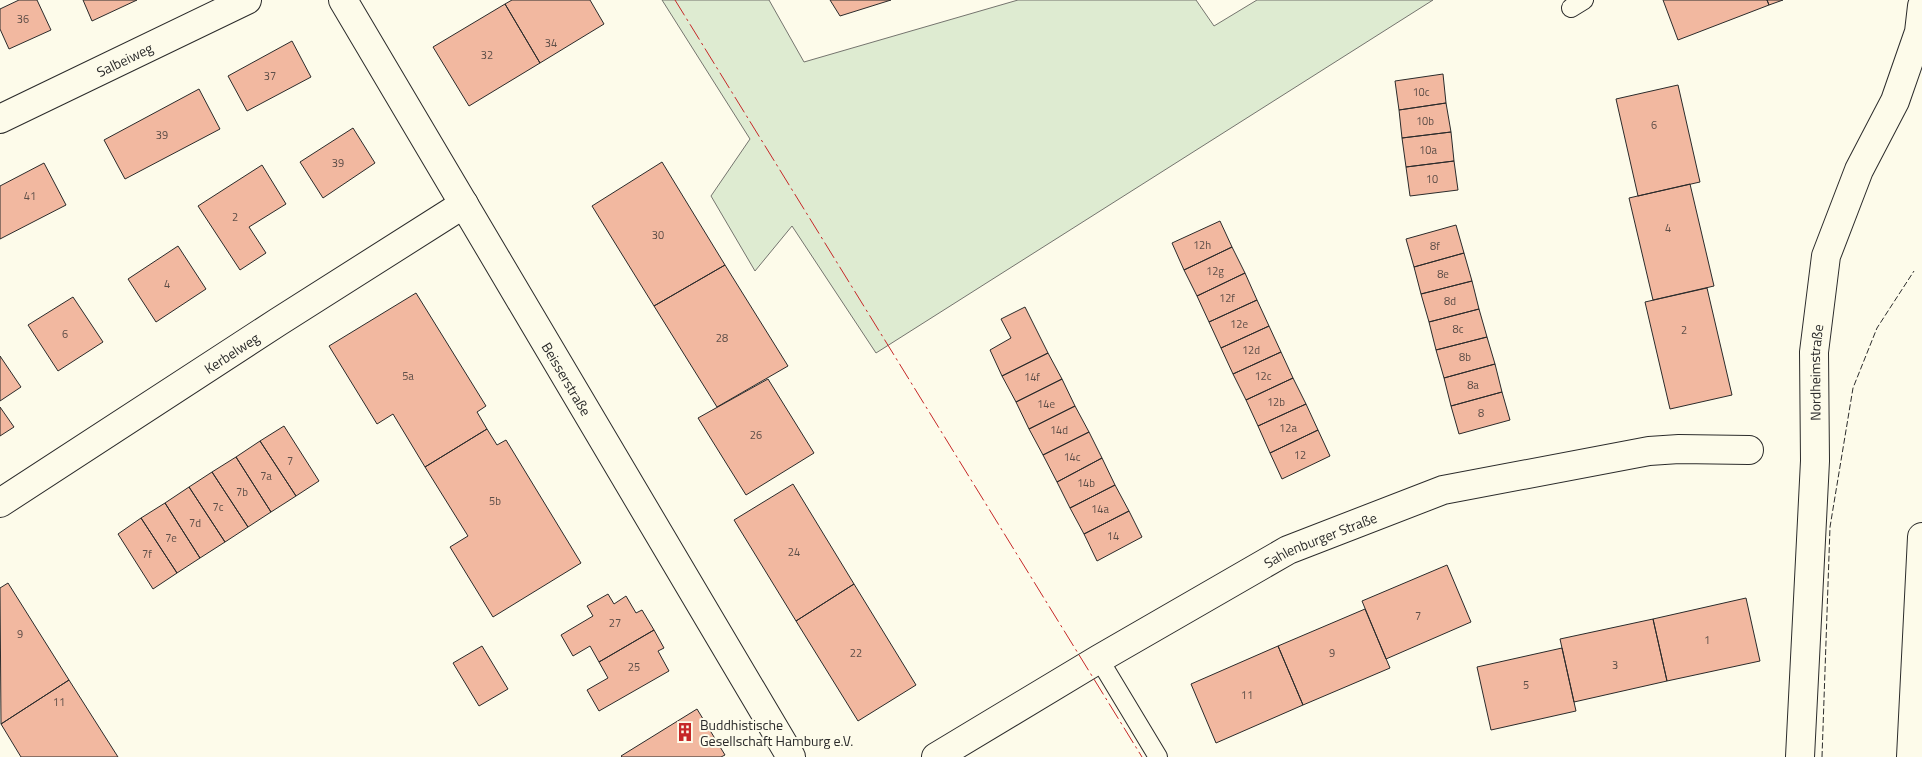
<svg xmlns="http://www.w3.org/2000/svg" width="1922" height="757" viewBox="0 0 1922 757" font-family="'Titillium Web',sans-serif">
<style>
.green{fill:#deebd1;stroke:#74746e}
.building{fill:#f2b8a0;stroke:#2b2b2b}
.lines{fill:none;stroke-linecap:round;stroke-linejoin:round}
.lane-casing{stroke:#2b2b2b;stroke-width:20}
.street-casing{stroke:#2b2b2b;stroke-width:30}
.secondary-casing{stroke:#2b2b2b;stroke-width:30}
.lane{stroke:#fdfbea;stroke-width:18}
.street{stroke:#fdfbea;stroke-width:28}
.secondary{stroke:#fdfbea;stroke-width:28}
.fence{stroke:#2b2b2b;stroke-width:1;stroke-dasharray:6 2.5;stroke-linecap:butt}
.power{stroke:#c62828;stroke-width:1;stroke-dasharray:18 4 2.5 4;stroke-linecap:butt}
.labels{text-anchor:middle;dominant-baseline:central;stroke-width:4;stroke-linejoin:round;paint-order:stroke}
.number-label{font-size:11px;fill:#5d4e48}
.street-label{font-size:14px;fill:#2b2b2b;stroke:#fdfbea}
.poi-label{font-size:14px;fill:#2b2b2b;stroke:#fdfbea;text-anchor:start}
</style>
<rect width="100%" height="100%" fill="#fdfbea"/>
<path class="green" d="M662,0H769L804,62L1018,0H1196L1214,26L1257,0H1433L876,353L792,226L755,271L711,196L750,139Z"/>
<path class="building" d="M19,0H37L51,30L9,49L0,29V9Z
M83,0H137L92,21Z
M512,0H590L604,24L540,63L505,4Z
M830,0H891L840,16Z
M1663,0H1767L1769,5L1678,40Z
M1767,0H1783L1769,5Z
M505,4L540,63L469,106L433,47Z
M292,41L311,77L247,111L228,76Z
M1443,74L1446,103L1399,110L1395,81Z
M1678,85L1700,182L1638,196L1616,99Z
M199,89L220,129L125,179L104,140Z
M1446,103L1451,132L1402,138L1399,110Z
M353,128L375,163L323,198L300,162Z
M1451,132L1454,161L1406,167L1402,138Z
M1454,161L1458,190L1410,196L1406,167Z
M662,162L725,265L654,306L592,206Z
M44,163L66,205L0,239V186Z
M262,165L286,204L249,227L266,253L240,270L198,206Z
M1690,184L1714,286L1653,300L1629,198Z
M1220,221L1232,247L1184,270L1172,243Z
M1456,225L1464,253L1414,267L1406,239Z
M178,246L206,289L156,322L128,279Z
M1232,247L1245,273L1197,296L1184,270Z
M1464,253L1472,281L1421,294L1414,267Z
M725,265L788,366L717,407L654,306Z
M1245,273L1257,300L1209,322L1197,296Z
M1472,281L1479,309L1429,322L1421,294Z
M1707,288L1732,395L1670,409L1645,302Z
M416,293L486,406L477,412L487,429L425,467L393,414L377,424L329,346Z
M73,297L103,342L58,371L28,325Z
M1257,300L1269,326L1221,348L1209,322Z
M1025,307L1048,353L1002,376L990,350L1011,338L1001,319Z
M1479,309L1487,337L1436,350L1429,322Z
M1269,326L1281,352L1233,374L1221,348Z
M1487,337L1495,364L1444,378L1436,350Z
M1281,352L1293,378L1246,400L1233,374Z
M1048,353L1062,379L1016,402L1002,376Z
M0,356L21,387L0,401Z
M1495,364L1502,392L1451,406L1444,378Z
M1293,378L1306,404L1258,426L1246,400Z
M768,379L814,453L746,495L698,418Z
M1062,379L1075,406L1029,429L1016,402Z
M1502,392L1510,420L1459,434L1451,406Z
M1306,404L1318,430L1270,453L1258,426Z
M1075,406L1089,432L1043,455L1029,429Z
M0,407L14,427L0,436Z
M284,426L319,481L296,496L260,441Z
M487,429L497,445L506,440L581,563L493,617L450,547L468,536L425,467Z
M1318,430L1330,456L1282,479L1270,453Z
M1089,432L1102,458L1057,482L1043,455Z
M260,441L296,496L271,512L236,457Z
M236,457L271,512L248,527L212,472Z
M1102,458L1115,485L1070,508L1057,482Z
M212,472L248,527L225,542L189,487Z
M793,484L854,584L796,621L734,520Z
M1115,485L1129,511L1084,534L1070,508Z
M189,487L225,542L200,558L165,503Z
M165,503L200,558L177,573L141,518Z
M1129,511L1142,537L1097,561L1084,534Z
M141,518L177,573L153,589L118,534Z
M1447,565L1471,622L1386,659L1362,601Z
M8,583L69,680L1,724L0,588Z
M854,584L916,685L858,721L796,621Z
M608,594L614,604L626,596L636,613L642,610L654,630L599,662L590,646L573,656L561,635L593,616L587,606Z
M1746,598L1760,661L1667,681L1653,619Z
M1365,609L1390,668L1303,705L1278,646Z
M1653,619L1667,681L1574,702L1560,639Z
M654,630L664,648L658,651L669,671L599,711L587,690L608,678L599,662Z
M482,646L508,689L479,706L453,663Z
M1278,646L1303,705L1216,743L1191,684Z
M1562,648L1576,711L1491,730L1477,667Z
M69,680L118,757H21L1,724Z
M697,709L725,755L721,757H622L621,756Z"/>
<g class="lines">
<g class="lane-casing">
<path id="lane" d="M1571,8L1584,0
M1099,659L1158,757"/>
</g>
<g class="street-casing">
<g id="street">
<path id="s1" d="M343,0L791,757"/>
<path id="s2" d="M0,119L247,0"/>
<path id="s3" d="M0,503L278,322L464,204"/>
<path id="s4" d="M936,757L1099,659L1288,550L1443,490L1649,451L1679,449L1749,450"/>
</g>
</g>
<g class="secondary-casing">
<g id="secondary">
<path id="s5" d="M1800,757L1815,461L1814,352L1826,256L1859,170L1895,101L1919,32L1922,6"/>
<path d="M1911,757L1922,537"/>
</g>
</g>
<use href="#lane" class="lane"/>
<use href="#street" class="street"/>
<use href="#secondary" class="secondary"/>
<path class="fence" d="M1822,757L1830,527L1853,388L1877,328L1914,271"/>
<path class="power" d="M675,0L1142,757"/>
</g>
<defs>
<g id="building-bare" transform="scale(1.5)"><path d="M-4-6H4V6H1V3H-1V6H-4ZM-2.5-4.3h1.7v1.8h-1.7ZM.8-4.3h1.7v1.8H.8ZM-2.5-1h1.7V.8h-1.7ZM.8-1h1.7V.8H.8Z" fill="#c62828" stroke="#fdfbea" stroke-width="2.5" paint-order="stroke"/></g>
</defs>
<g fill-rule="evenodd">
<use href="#building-bare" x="685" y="732"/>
</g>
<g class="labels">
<g class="number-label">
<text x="23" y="19">36</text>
<text x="551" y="43">34</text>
<text x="487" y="55">32</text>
<text x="270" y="76">37</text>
<text x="1421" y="92">10c</text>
<text x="1425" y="121">10b</text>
<text x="1654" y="125">6</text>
<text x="162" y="135">39</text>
<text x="1428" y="150">10a</text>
<text x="338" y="163">39</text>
<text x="1432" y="179">10</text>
<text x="30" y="196">41</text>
<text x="235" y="217">2</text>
<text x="1668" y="228">4</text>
<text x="658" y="235">30</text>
<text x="1202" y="245">12h</text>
<text x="1435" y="246">8f</text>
<text x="1215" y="271">12g</text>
<text x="1443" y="274">8e</text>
<text x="167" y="284">4</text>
<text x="1227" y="298">12f</text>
<text x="1450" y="301">8d</text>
<text x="1239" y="324">12e</text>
<text x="1458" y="329">8c</text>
<text x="1684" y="330">2</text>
<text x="65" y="334">6</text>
<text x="722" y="338">28</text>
<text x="1251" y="350">12d</text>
<text x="1465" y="357">8b</text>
<text x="408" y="376">5a</text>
<text x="1263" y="376">12c</text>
<text x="1032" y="377">14f</text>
<text x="1473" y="385">8a</text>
<text x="1276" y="402">12b</text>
<text x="1046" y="404">14e</text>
<text x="1481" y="413">8</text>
<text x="1288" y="428">12a</text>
<text x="1059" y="430">14d</text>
<text x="756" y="435">26</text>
<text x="1300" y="455">12</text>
<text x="1072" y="457">14c</text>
<text x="290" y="461">7</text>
<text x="266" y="476">7a</text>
<text x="1086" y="483">14b</text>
<text x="242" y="492">7b</text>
<text x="495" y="501">5b</text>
<text x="218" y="507">7c</text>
<text x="1100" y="509">14a</text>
<text x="195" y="523">7d</text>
<text x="1113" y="536">14</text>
<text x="171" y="538">7e</text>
<text x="794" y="552">24</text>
<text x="147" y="554">7f</text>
<text x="1418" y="616">7</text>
<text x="615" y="623">27</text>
<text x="20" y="634">9</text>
<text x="1707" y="640">1</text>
<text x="856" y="653">22</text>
<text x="1332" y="653">9</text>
<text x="1615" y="665">3</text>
<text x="634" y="667">25</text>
<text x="1526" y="685">5</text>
<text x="1247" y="695">11</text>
<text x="59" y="702">11</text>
</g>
<g class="street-label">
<text stroke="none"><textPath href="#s2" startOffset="138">Salbeiweg</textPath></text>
<text stroke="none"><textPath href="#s3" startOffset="276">Kerbelweg</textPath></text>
<text stroke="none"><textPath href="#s5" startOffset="385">Nordheimstraße</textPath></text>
<text stroke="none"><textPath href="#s1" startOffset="440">Beisserstraße</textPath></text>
<text stroke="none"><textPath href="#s4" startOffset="442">Sahlenburger Straße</textPath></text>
</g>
<g class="poi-label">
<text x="700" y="724">Buddhistische<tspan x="700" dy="16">Gesellschaft Hamburg e.V.</tspan></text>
</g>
</g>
</svg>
